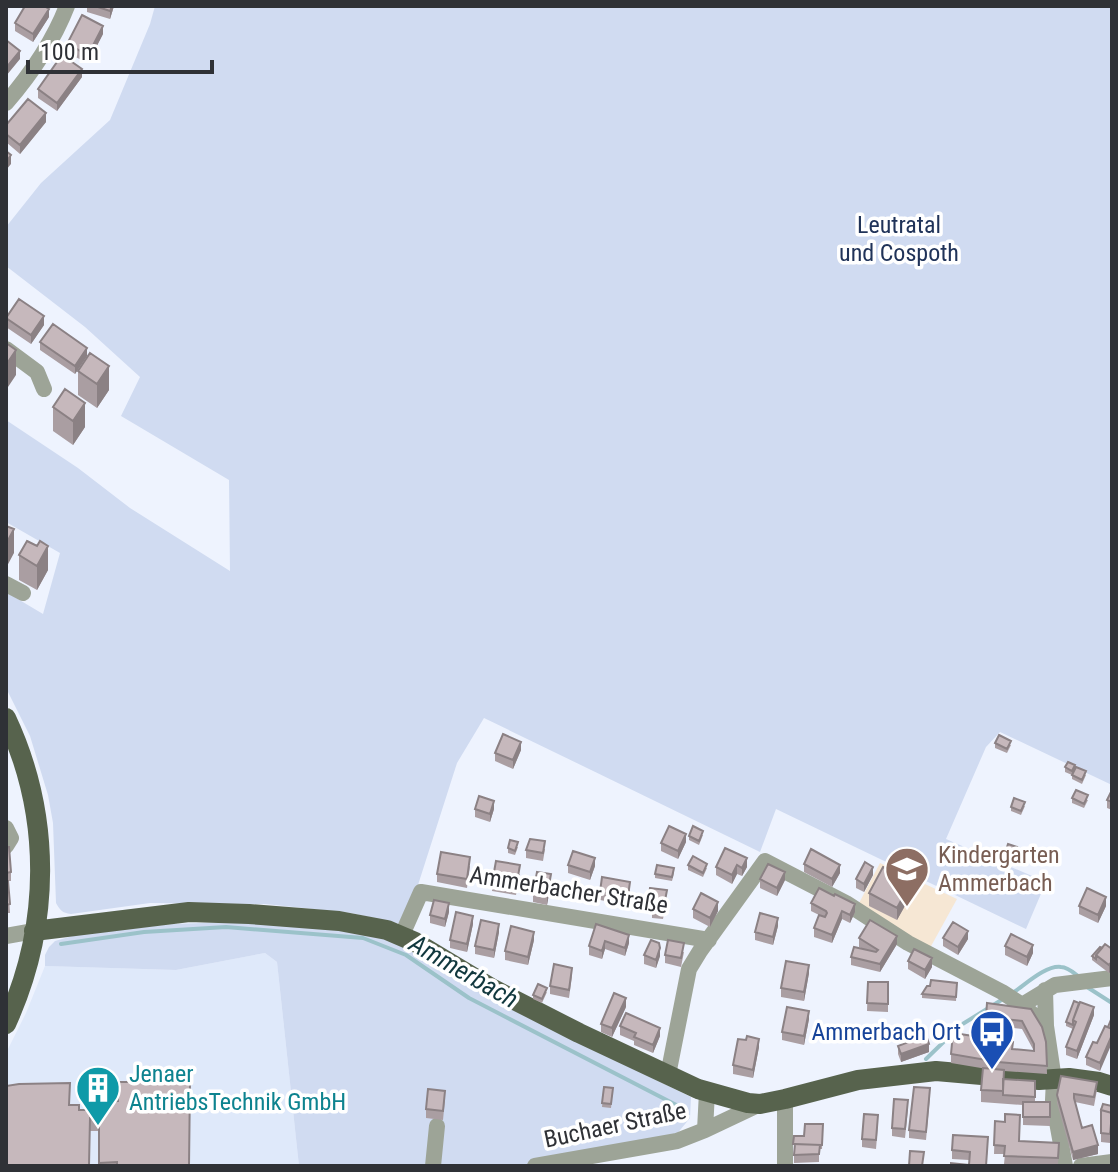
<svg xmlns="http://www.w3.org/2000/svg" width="1118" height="1172" viewBox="0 0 1118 1172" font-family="'Roboto Condensed',sans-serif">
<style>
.built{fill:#dfe9fa}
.education{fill:#f6e7d4}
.green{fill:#d0dbf1}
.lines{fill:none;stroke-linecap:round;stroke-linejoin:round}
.stream{stroke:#9bc2c9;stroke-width:4}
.minor{stroke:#9da497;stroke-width:16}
.major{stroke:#57634d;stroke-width:20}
.wall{fill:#aa9ea2}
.shaded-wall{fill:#8b8184}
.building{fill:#c6b8bc;stroke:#8b8184;stroke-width:2}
.labels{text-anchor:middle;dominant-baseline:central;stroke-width:7;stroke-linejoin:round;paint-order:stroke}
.park-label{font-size:24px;fill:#203359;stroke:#fff}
.education-label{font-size:24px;fill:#785e54;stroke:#fff;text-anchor:start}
.street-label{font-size:24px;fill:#2f3136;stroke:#fff}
.transit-label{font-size:24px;fill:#164399;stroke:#fff;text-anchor:end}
.culture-label{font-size:24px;fill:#0d838f;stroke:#fff;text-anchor:start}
.water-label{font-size:26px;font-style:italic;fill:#10373d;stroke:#fff}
</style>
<rect width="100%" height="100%" fill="#eef3fe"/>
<path class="built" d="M265,953L277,962L299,1166H6V1053L26,1013L45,966L176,970Z"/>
<path class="education" d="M880,863L957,899L930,948L858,905Z"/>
<path class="green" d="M155,6H1112V785L1000,732L986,747L946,839L1046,882L1026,929L776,809L760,852L484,718L457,763L410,910L401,924L351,913L265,904L150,903L71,914C62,913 60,910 56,903L53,823L48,795L30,736L6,688V592L43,614L60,553L6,522V420L78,468L130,508L230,571L229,480L121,416L140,377L85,327L6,266V227L41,183L110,120L150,24Z
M265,921L401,939L658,1081L691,1097L690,1118L676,1135L520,1166H299L277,962L265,953L176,970L45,966V955L49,947L55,941L76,935L172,924Z"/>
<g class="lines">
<path class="stream" d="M61,944L144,932L226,927L363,938L406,955L469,998L686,1110
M1087,987L1112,1003
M1014,992C1026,984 1046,965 1061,967C1068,967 1074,973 1079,977
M926,1059L961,1025L1003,999"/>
<path class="minor" d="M6,103C31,74 53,42 67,6
M6,349L37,372L44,389
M6,584L23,593
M6,828L11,838L6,846
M402,935L421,892L709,940
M6,936L34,931
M1045,990L1046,1026L1054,1080L1053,1100L1065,1166
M1022,1005L1055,985L1112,978
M668,1075L689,969L700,951L765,861L846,903L908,943L1002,992L1022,1005L1046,1026
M705,1130L707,1092
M433,1166L437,1126
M535,1166L677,1141L705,1130L760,1104
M785,1166V1099
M1081,1166L1112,1162"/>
<path class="major" d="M6,718C52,816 51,926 6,1024
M34,931L189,912L249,914L339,921L387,930L415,942L493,989L579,1033L698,1089L748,1103L760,1104L785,1099L858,1080L936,1071L1039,1080L1069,1078L1099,1082L1112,1086"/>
</g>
<path class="wall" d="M87,6H114L110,19L87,12Z
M49,17L33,42L15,31V23Z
M103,34L88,63L67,53V44Z
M82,77L57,111L38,98V89Z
M46,122L20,154L6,142V125Z
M6,317L44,325L31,344L6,327Z
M40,342L87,356L75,374L40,350Z
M78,371L109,390L97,408L78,395Z
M53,407L85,427L73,445L53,431Z
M19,555L48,570L37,590L19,580Z
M995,743L1011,745L1007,753L995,748Z
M521,750L513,769L495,761V753Z
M1065,767L1075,769L1086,775L1082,784L1072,779V775L1065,772Z
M1112,790V810L1107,808V800Z
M1072,798L1088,800L1084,808L1072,803Z
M1025,806L1021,815L1011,811V807Z
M475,809H494L490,822L475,817Z
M703,835L699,845L689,840V836Z
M686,842L678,859L661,851V843Z
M6,847L11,872V881H8L10,913H6Z
M518,847L515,855L508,853V848Z
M725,848L747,867L742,876L737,874L732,884L716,875V867Z
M545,849L543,861L526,858V850Z
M1017,852L1013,863L1004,860V856Z
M804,864L840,873L832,887L804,872Z
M568,865L595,866L590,880L568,873Z
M688,865L707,868L703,877L688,870Z
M470,866L467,888L437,882V874Z
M674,873L672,881L655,878V874Z
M520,874L516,895L492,891V883Z
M873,875L864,892L856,888V879Z
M760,879L785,880L777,896L760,888Z
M551,882L547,905L533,902V894Z
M630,890L628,905L600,900V892Z
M869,893L911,895L897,920L869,906Z
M667,899L663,919L652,918V911L648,910V902Z
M811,903L855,912L850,923L842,919L832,943L814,937V928L819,915L811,911Z
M1079,906H1106L1098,923L1079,914Z
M693,909L718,911L710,927L693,918Z
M449,912L445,927L430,923V915Z
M473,924L467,952L450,948V940Z
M596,924L629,943L625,956L605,949L602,959L589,955V946Z
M778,926L773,945L755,940V932Z
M499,932L494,958L475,954V946Z
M859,938L897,944L880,972L851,965V957L863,949L859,947Z
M943,938L968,939L958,955L943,946Z
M534,940L528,965L505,960V951Z
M1005,946L1033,953L1027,966L1005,955Z
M1102,948L1112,949V970L1109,973L1092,960V956Z
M684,952L681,967L665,963V955Z
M644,955L660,956L656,968L644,964Z
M908,961L932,967L925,979L908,969Z
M809,973L804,1001L781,997V988Z
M572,976L569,998L550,994V986Z
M868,982H888V1012L867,1011Z
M957,983L956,1001L922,998V994L930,986Z
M547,992L542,1003L533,999V995Z
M626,1007L612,1037L601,1032V1024Z
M1031,1009L1046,1042L1047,1074L1004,1071V1079L1035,1081V1102H1050V1126L1023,1125V1105L981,1102V1090L987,1069L951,1063V1054L1034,1051L1022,1029L986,1025V1017Z
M1094,1015L1077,1059L1066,1055V1047L1073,1029L1066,1026V1022Z
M809,1019L804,1045L782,1040V1032Z
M620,1026L660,1036L653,1053L634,1045V1041L620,1035Z
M1105,1026L1100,1071L1086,1065V1057L1097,1043Z
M898,1046L929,1052L901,1062L898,1054Z
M759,1047L753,1078L733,1074V1065Z
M604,1087L613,1088L611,1108L602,1107Z
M1097,1090L1094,1106L1075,1102L1082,1128L1098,1154L1073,1160L1057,1103V1095Z
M930,1097L926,1140L909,1138V1130Z
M445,1099L443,1120L426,1118V1109Z
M70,1105L79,1110H90L189,1166H99V1131H90Z
M908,1109L905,1138L892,1136V1128Z
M1101,1110L1112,1121L1110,1143L1101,1142Z
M995,1121L1020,1141L1059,1143L1058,1166L1004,1164L1005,1154H994Z
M823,1124L822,1149H819V1162L794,1163V1136H804Z
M878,1124L876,1149L862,1147V1139Z
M988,1146L986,1166H951L969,1165V1160L952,1159V1150Z"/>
<path class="shaded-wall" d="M112,6H114L110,19V11Z
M49,9V17L33,42V34Z
M103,26V34L88,63V55Z
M20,51V59L6,76V68Z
M82,69V77L57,111V103Z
M46,113V122L20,154V145Z
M11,155V164L6,170V162Z
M44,316V325L31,344V335Z
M87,348V356L75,374V366Z
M16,350V375L6,390V365Z
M109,366V390L97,408V384Z
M85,403V427L73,445V421Z
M14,529V553L6,568V544Z
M48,546V570L37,590V566Z
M521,742V750L513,769V760Z
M494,801V809L490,822V814Z
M686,834V842L678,859V851Z
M595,858V866L590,880V872Z
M747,858V867L742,876V868Z
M737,865V874L732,884V875Z
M840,865V873L832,887V879Z
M873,867V875L864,892V884Z
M785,872V880L777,896V888Z
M551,874V882L547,905V896Z
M911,882V895L897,920V908Z
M1106,897V906L1098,923V915Z
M718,902V911L710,927V918Z
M449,903V912L445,927V919Z
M855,904V912L850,923V915Z
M842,911V919L832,943V935Z
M473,916V924L467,952V944Z
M778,918V926L773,945V937Z
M499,924V932L494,958V950Z
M968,931V939L958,955V947Z
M534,932V940L528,965V957Z
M629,935V943L625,956V948Z
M897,936V944L880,972V964Z
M605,941V949L602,959V951Z
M1033,945V953L1027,966V957Z
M660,948V956L656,968V960Z
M932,958V967L925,979V970Z
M1112,961V970L1109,973V965Z
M809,965V973L804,1001V992Z
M626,998V1007L612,1037V1028Z
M1094,1007V1015L1077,1059V1051Z
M809,1011V1019L804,1045V1036Z
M660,1028V1036L653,1053V1045Z
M1112,1035V1043L1100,1071V1063Z
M759,1039V1047L753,1078V1070Z
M929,1044V1052L901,1062V1054Z
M1098,1145V1154L1073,1160V1152Z"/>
<path class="building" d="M25,6H44L49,9L33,34L15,23Z
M95,6H112L110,11Z
M82,15L103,26L88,55L67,44Z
M6,40L20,51L6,68Z
M62,55L82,69L57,103L38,89Z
M28,99L46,113L20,145L6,134V125Z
M6,151L11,155L6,162Z
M19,299L44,316L31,335L6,318Z
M53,324L87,348L75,366L40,342Z
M6,343L16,350L6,365Z
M90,353L109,366L97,384L78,371Z
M65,389L85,403L73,421L53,407Z
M6,526L14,529L6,544Z
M27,541L37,546L40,541L48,546L37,566L19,555Z
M503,734L521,742L513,760L495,753Z
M999,735L1011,741L1007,749L995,743Z
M1068,762L1075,765L1072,771L1065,767Z
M1076,767L1086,771L1082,780L1072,775Z
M1076,790L1088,795L1084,804L1072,798Z
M1112,790V802L1107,800Z
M479,796L494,801L490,814L475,809Z
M1014,798L1025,802L1021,811L1011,807Z
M669,826L686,834L678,851L661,843Z
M693,826L703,831L699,841L689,836Z
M530,839L545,841L543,853L526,850Z
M510,840L518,842L515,851L508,848Z
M1008,844L1017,847L1013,859L1004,856Z
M6,847H9L11,872L6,873Z
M725,848L747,858L742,868L737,865L732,875L716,867Z
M811,849L840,865L832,879L804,864Z
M573,851L595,858L590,872L568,865Z
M441,852L470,857L467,879L437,874Z
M693,856L707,864L703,873L688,865Z
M496,861L520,865L516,887L492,883Z
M865,862L873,867L864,884L856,879Z
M768,864L785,872L777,888L760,879Z
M657,865L674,868L672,877L655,874Z
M883,867L911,882L897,908L869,893Z
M537,872L551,874L547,896L533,894Z
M602,877L630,882L628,896L600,892Z
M6,881H8L10,904L6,905Z
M650,888L667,890L663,911L652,909L653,903L648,902Z
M819,888L834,896L835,894L855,904L850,915L842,911L832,935L814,928L819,915L825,917L827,913L826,911L811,903Z
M1087,888L1106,897L1098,915L1079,906Z
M701,893L718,902L710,918L693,909Z
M434,900L449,903L445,919L430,915Z
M456,912L473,916L467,944L450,940Z
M760,913L778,918L773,937L755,932Z
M481,920L499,924L494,950L475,946Z
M870,920L897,936L880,964L851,957L854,947L876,952L878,950L859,938Z
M953,922L968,931L958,947L943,938Z
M596,924L629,935L625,948L605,941L602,951L589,946Z
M511,926L534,932L528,957L505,951Z
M1011,934L1033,945L1027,957L1005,946Z
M651,940L659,943L660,948L656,960L644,955Z
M668,940L684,943L681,958L665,955Z
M1105,944L1112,949V961L1109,965L1096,955Z
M1100,947L1102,948L1096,955V959L1092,956Z
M914,949L932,958L925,970L908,961Z
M786,961L809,965L804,992L781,988Z
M554,964L572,968L569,990L550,986Z
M931,980L957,983L956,997L922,994L927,986H930Z
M868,982H888V1004L867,1003Z
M538,984L547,988L542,999L533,995Z
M614,993L626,998L612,1028L601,1024Z
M1074,1001L1079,1003L1073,1020V1025L1066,1022Z
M1080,1002L1094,1007L1077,1051L1066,1047L1076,1022L1073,1020Z
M987,1003L1031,1009L1042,1027L1046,1042L1047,1066L998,1062L951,1054L953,1033L1013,1042L1012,1049L1034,1051V1044L1022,1021L986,1017Z
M787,1007L809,1011L804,1036L782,1032Z
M626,1013L660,1028L653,1045L634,1037L636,1033L620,1026Z
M1112,1017V1029L1108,1027Z
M1105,1026L1112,1029V1035L1100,1063L1086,1057L1093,1042L1097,1043Z
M926,1035L929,1044L901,1054L898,1046Z
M747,1036L759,1039L753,1070L733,1065L738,1039L746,1040Z
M983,1068L1004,1070L1003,1091L981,1090Z
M1061,1076L1097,1082L1094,1097L1074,1094V1098L1082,1128L1092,1125L1098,1145L1073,1152L1057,1095Z
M1003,1079L1035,1081V1097L1003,1095Z
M117,1082H190L189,1166H117V1162L99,1163V1119L90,1118L89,1166H6V1086L19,1084L70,1083L69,1105H79V1110H90V1102L118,1101Z
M604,1087L613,1088L611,1104L602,1103Z
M914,1087L930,1088L926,1132L909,1130Z
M428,1089L445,1091L443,1111L426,1109Z
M894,1099L908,1100L905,1129L892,1128Z
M1023,1102H1050V1117H1023Z
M1103,1104L1112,1106V1117V1113L1101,1110Z
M1101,1110L1112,1113L1110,1134L1101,1133Z
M864,1114L878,1115L876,1140L862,1139Z
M1005,1114L1020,1115L1019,1141L1059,1143L1058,1158L1004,1156L1005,1146L994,1145L995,1121L1005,1122Z
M805,1124H823L822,1145L793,1144L794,1136H804Z
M953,1135L988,1137L986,1166H951V1163L969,1165L970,1152L952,1150Z
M795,1144L820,1145L819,1154L794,1155Z
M910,1151L924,1152L922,1166H909Z"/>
<defs>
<g id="school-pin" transform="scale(2.3)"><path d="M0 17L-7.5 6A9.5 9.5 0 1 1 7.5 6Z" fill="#8d6e63" stroke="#fff"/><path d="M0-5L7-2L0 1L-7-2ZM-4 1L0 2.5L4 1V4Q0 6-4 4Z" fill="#fff"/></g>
<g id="bus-pin" transform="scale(2.3)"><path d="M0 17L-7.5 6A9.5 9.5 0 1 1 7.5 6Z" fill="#1a4fb4" stroke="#fff"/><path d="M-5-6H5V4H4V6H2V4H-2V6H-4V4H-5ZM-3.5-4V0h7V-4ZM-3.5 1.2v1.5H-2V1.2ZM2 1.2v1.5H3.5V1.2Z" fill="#fff"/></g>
<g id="building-pin" transform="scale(2.3)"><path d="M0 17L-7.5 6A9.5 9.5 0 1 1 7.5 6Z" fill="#0f9aa8" stroke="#fff"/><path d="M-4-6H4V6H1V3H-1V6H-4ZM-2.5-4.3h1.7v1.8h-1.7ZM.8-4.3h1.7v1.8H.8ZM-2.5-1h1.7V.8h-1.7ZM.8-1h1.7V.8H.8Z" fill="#fff"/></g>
</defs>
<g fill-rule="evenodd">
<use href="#school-pin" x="907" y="869"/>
<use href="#bus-pin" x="992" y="1032"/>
<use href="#building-pin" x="98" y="1088"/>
</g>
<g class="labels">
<g class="park-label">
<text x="899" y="225">Leutratal<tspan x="899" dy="28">und Cospoth</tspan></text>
</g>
<g class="education-label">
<text x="938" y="855">Kindergarten<tspan x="938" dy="28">Ammerbach</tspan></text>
</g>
<g class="street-label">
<text transform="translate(569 890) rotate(9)">Ammerbacher Straße</text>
<text transform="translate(615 1125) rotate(-12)">Buchaer Straße</text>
</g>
<g class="transit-label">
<text x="961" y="1032">Ammerbach Ort</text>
</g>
<g class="culture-label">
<text x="129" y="1074">Jenaer<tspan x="129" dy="28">AntriebsTechnik GmbH</tspan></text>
</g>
<g class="water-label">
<text transform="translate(464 971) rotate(30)">Ammerbach</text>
</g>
</g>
<rect width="1118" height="1172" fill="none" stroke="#2f3136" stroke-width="16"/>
<path d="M28 60v12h184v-12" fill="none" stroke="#2f3136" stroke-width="4"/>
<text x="40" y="60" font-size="24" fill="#2f3136" stroke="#ffffff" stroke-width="6" paint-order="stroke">100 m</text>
</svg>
